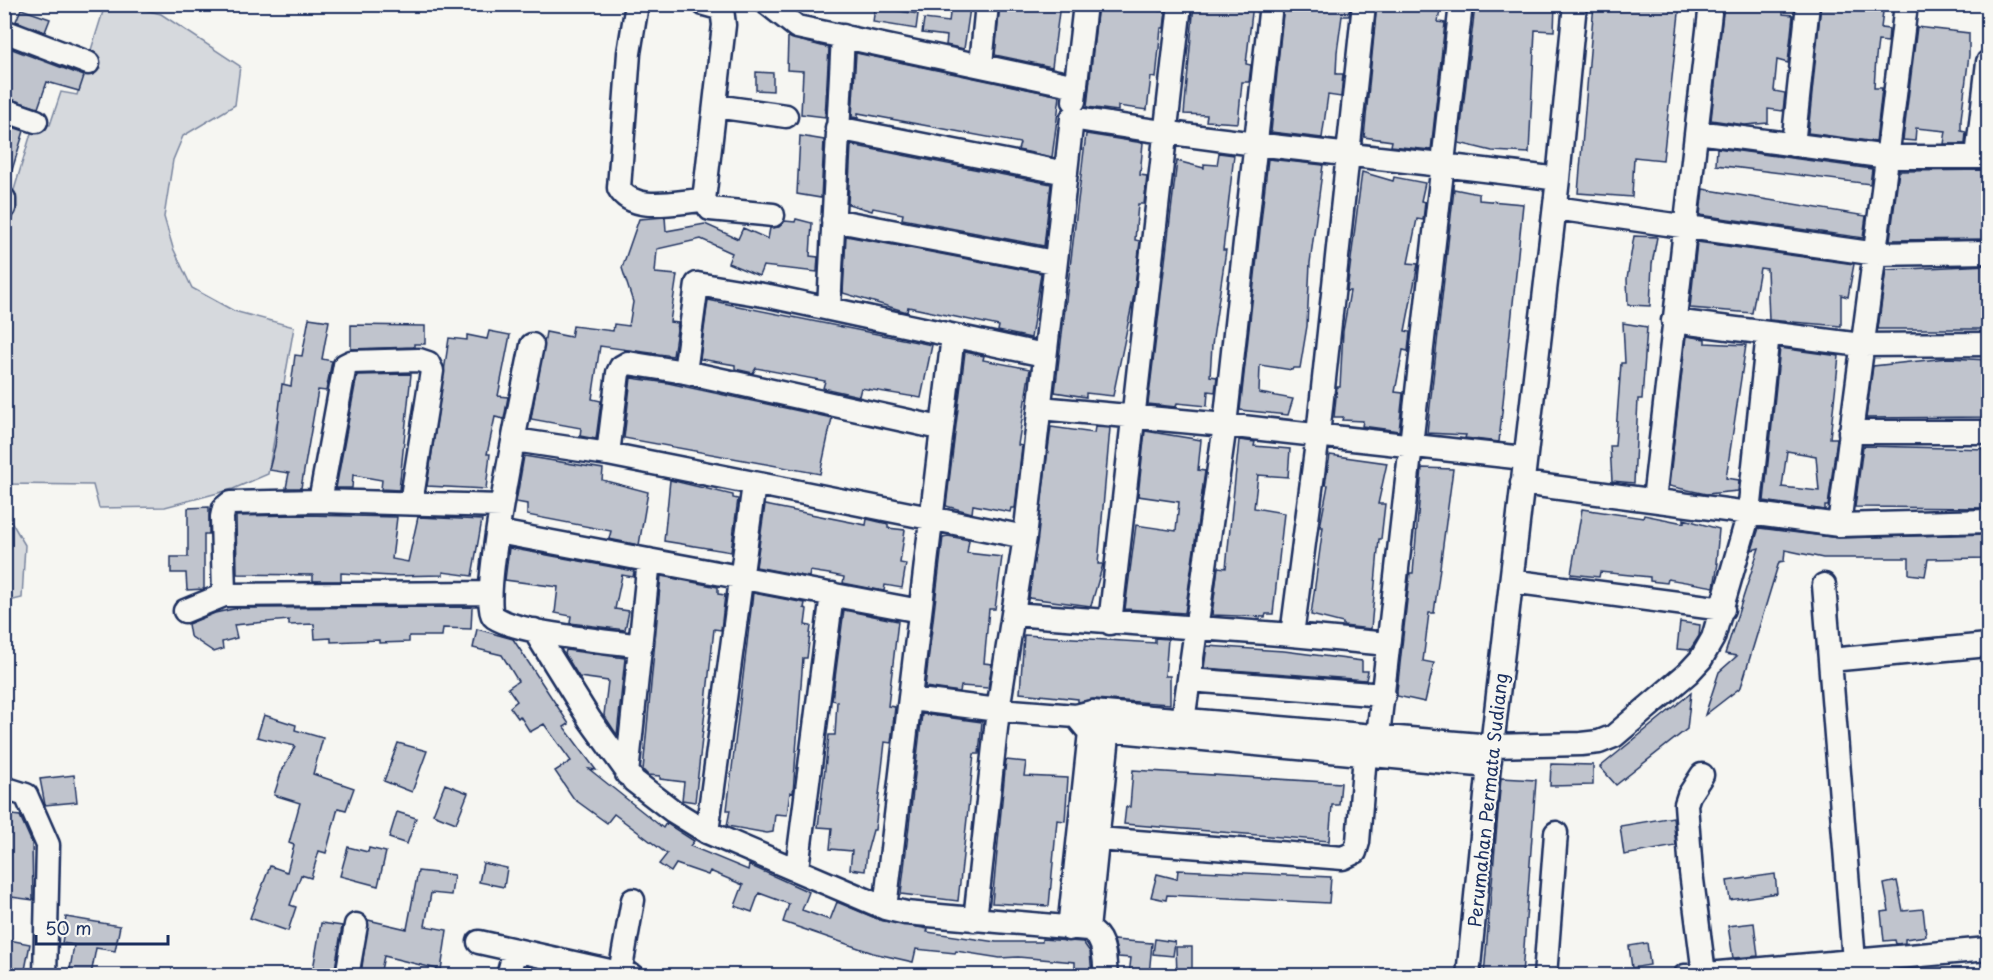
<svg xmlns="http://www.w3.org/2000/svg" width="1993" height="980" viewBox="0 0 1993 980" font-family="'Playpen Sans',sans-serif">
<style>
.green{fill:#d6d9dd;stroke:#78849e;stroke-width:1.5}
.building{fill:#c0c4cd;stroke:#1b2f5e;stroke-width:1.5;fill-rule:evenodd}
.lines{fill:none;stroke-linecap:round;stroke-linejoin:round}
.minor-casing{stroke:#1b2f5e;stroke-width:27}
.minor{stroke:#f6f6f2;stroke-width:22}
.labels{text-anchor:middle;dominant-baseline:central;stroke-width:4.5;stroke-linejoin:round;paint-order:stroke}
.street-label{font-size:18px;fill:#1b2f5e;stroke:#f6f6f2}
</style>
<rect width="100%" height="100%" fill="#f6f6f2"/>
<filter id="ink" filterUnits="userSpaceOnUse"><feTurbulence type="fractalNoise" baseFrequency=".0167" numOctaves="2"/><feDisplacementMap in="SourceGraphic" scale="12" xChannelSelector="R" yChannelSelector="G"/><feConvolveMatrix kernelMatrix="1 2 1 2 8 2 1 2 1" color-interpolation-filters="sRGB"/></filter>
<g filter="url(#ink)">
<path class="green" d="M105,5H126L161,14L240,66L235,105L183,136L173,160L164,217L173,248L192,288L234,311L294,327L268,474L233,489L165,507L99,508L93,485L5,484V220L32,130L40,124L50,125L61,92L77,95Z
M5,511L25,545L22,598L5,602Z"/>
<path class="building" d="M1000,4H1060L1052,67L995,55Z
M1098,4H1159V11H1166L1164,28H1161L1156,78L1151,77L1147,110L1118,106V111L1087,107Z
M1194,4H1253L1246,64L1251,65L1249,82H1242L1238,123L1206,121L1207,115L1184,114Z
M1284,4H1350L1349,16H1342L1337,52L1336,74H1343L1341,97L1328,95L1322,138L1271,132Z
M1377,4L1427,7L1428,4H1441L1438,22L1445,23L1431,150L1391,146L1392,141L1364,137Z
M1507,4L1555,5L1554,31L1535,30L1529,153L1492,151L1459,143L1475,6L1507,8Z
M1594,4H1680L1663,160L1634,157L1632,197L1578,193Z
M1724,4H1783V14L1793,15L1788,63L1777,60L1774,91L1785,93L1783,111L1768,109V123L1745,125L1711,120Z
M1821,4H1884L1881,28L1889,29L1888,42L1878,41L1876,57L1874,88H1882L1876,142L1808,133Z
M951,5L970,8L964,49L946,45L947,36L922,33L924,19L949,22Z
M875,7L918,14L916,29L873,22Z
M21,9L50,19L45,32L16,21Z
M1917,27L1969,33V55L1961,119V131L1966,132L1965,144H1944L1946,131L1916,128L1915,141L1903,140Z
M788,37L829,48L825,117L801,114L803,71L787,70Z
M4,46L84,76L79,91L47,82L38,108L4,97Z
M856,53L1060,96L1052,157L1018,150L1020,143L858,113V118L852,117Z
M756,72L773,73V91L756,90Z
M4,124L24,131L8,183L4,182Z
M1086,134L1143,143L1140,175L1147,176L1144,204H1138L1135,240L1140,241L1134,295L1113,396L1086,393V397L1055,392Z
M800,136L824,140L821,198L797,194Z
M851,145L1051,184L1044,246L902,219L903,214L873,208L872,211L848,204Z
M1717,148L1872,169L1870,184L1716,165Z
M1219,153L1234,155L1223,250H1226L1212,345L1210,376L1217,377L1215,392L1208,391L1207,406L1177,403L1176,407L1148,404L1177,161L1204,168V164L1217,165Z
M1268,159L1323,165L1310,263L1307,326L1300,368H1293L1292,370L1260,365L1259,393L1293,399L1288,415L1240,410Z
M1989,170V239L1890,240L1899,171Z
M1362,172L1393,181L1394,177L1425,183L1421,201L1425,202L1423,220L1417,219L1408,263L1418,264L1405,331L1410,332L1408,351L1403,350L1395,392L1403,393L1399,431L1362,426L1363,421L1342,420L1343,417H1334L1337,387H1340L1343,331L1350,291H1347Z
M1454,189L1479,194V200L1523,204L1499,442L1465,438L1466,435L1427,433Z
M1703,189L1866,216L1863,238L1700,215Z
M665,217L666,231L705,224L738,239L743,228L768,239L770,228L779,227L785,221L795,222L796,219L812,223L810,256L818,257L817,272L763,266L759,276L728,263L732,253L701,239L657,249L655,273L677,275L670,322L678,323L673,356L600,346L592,399L601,401L596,439L580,436L581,428L531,419L546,332L571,337L573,326L613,331L614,324L629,326L633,302L622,268L639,219Z
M846,236L1041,273L1031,338L998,331L999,326L908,307L907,312L843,293Z
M1634,236L1657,237L1652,264L1650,306L1628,305L1627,279Z
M1697,242L1854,264L1848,297L1841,295V326L1769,320L1767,269L1760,268L1752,313L1690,308Z
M1989,265V329H1878L1886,270Z
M708,300L932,345L921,398L861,388L859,396L823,388L825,381L756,368L753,373L735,369V365L700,359Z
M309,318L329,321L322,359L332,361L326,391L318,390L301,488H286L289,473L269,470L275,446L282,384L291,386L295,355L302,356Z
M1623,323L1647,327L1642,399H1638L1634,483L1612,481L1610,446H1615L1621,363H1625Z
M351,325L425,326V344H414V347L351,349Z
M489,331L510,335L498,396L508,397L504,419L495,417L487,454H490L486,489L427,486L449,338L467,340V335L487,339Z
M1686,336L1705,339V343L1746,345L1726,478L1739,480L1738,491L1706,494L1669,486Z
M1780,348L1839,356L1830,438H1837L1828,506H1825V510L1764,501ZM1787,451L1816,456L1819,491L1782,487Z
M965,352L984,356L983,360L1030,369L1018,445L1022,446L1015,508H1011L1010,512L973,505L972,513L946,506Z
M1947,358L1989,360V417L1866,418L1873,366Z
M411,374L399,490L381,489L382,480L353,475L352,488H336L357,375Z
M631,378L668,383L832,418L820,474L624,438Z
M1051,427L1094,433L1095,427L1110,428L1098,564H1103L1091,606L1029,598Z
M1145,431L1201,440L1198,470L1205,471L1185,613L1125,609L1136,525L1176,531L1179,502L1138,496Z
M1239,440L1255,442L1254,446L1290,449L1288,477L1258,475L1254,508L1284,513L1273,614H1266L1265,617L1212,615L1218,567L1226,568Z
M1863,446L1989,449V508L1855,507Z
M1330,455L1387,463L1378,504H1385L1381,539H1379L1371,629L1343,626V623L1311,615L1323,527H1320L1328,485H1325Z
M524,456L603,469L602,480L648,492L639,545L609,539L611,531L527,515V504L516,502Z
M1422,468L1453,469L1434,613H1429L1423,661L1434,663L1425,702L1397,696V691L1410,573H1413Z
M670,480L733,495V498L738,499L731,552L664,541Z
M765,505L866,525L867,519L888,524V528L905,530L900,563L906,564L902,588L885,585L884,591L843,583L844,577L829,574L810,571L809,577L756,567Z
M209,507V534H204V589L187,590L186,573H171V557H188V508Z
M1582,509L1643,518L1644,515L1684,523V519L1719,529L1716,563H1718L1714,587L1668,579L1667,583L1650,581V577L1600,572L1599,577L1571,574Z
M305,515L397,517L392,559L408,562L418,517L482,520L472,576L443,572V575L391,576L341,573V581H313V575L237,574L236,516Z
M1759,528L1839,538L1989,534V558L1928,559L1925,576L1909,574V558H1823L1785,550L1784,561L1779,562L1741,687L1705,715L1719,672L1737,656L1725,654L1759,548L1752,550Z
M948,536L969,540L967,553L1002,557L995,609H989L984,663L992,664L988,688L961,686L960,692L925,687L943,537Z
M509,548L634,571L633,577L622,575L615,609L629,611L625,630L570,623L571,616L555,613L558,587L505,580Z
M661,576L718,587V594L725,595L721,630L714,629L695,802L682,800L684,782L660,779V776L648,775L643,770Z
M753,593L805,603L804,608L807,609L805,625L811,626L807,658H803L793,793L790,792L787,815L775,814L773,832L767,833L727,826L730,810H727Z
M472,607L471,629L443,628L442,636H409V642L379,643V640L331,642V638L315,639L314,624L289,625V620L234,625L237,638L222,642L223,649L214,652L190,636L188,624L215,613L238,608Z
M844,610L898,621L888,706L895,707L891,743L885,742L875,830H873L867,852L865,871L850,869L852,851L830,849L832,828L818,827L829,735H835L837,701L832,700L833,693Z
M1680,622L1700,625L1699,636L1690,650L1677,649Z
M477,629L513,639L569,724L564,727L596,770L589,769L663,828L666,823L694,841L690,846L748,870L749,865L809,892L802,910L830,920L837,902L880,920L928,929L927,932L996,942H1042V939L1083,942L1090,952L1092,975H1075V962L1018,957L1000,958L956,951L955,953L916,949L913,962L873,953L783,922L789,904L759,893L752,912L735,906L743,885L710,871L708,875L676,864L671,872L659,864L667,854L614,814L607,823L574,799L555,771L571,761L544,724L530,732L520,716L518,718L510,707L517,701L508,688L518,681L502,655L473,648Z
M1024,635L1155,643V638L1168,639L1165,676H1170V704L1093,699L1078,702V699L1020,693Z
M1207,646L1284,651L1362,661V671H1368L1366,680L1204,668Z
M566,650L625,658L617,735L604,715L608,681L579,677L565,654Z
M1691,693L1687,729L1616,785L1600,767Z
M922,714L982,722L979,754H974L958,901L901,894Z
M264,715L296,725L295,730L323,738L313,774L354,788L346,810L338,808L326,853L319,851L311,878L301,875L290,905L296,907L288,931L250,918L270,866L287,872L294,845L289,843L300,803L274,795L281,773L295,746L257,737Z
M398,743L427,751L412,792L384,781Z
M1006,760L1026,762L1024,776L1068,778L1065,821L1057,820L1049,906L992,903Z
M1551,764L1593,765V785L1550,786Z
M1133,770L1341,783L1339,805H1332L1329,841L1124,824L1126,807H1130Z
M74,775L77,802L45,805L40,779Z
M1501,778L1536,780L1522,975H1484Z
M445,784L468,793L456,823L433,814Z
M397,812L416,818L407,844L389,838Z
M4,814L20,816L32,843L33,900L4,896Z
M1673,817L1676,846L1624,855L1620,826Z
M348,847L368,852L369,848L386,852L378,886L340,876Z
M483,863L507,868L504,887L479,882Z
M1178,870L1331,877L1329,903L1167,895L1166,900L1151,897L1157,874L1177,879Z
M418,871L454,875L451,895L431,893L425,926L447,930L441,970L384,956L380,975H361L368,920L407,929Z
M1775,874L1777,893L1730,900L1727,881Z
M1897,881L1903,911L1923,909L1926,936L1905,939V943L1896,944L1895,940L1884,941L1881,912L1889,911L1884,884Z
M66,917L120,926L115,951L96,948L91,975H69L74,945L62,943Z
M321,923L342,926L334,975H312Z
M1754,923L1758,956L1733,958L1728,926Z
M4,939L30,944L24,975H4Z
M1155,939L1175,942L1173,956L1153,954Z
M1114,940L1152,943L1149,975H1129L1131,958L1118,957Z
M1647,943L1650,965L1632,968L1629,946Z
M1176,947H1192V975H1177Z"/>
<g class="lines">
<g class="minor-casing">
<path id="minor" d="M637,4L629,53L619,188C633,214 679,201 704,200
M704,4L722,9L724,25L704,200L710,209L773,215
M768,4L797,27L1076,86
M1364,4L1318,435L1292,635L1388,644
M4,31L88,63
M981,64L987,4
M1074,101L1085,4
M715,106L786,116
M4,110L36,121
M837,128L1066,173
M1697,132L1888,157H1988
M1793,145L1808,4
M1977,157L1988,62
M1558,179L1575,4
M4,199V208
M1555,208L1877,254L1988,252
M833,220L1054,262
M829,308L843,36
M1768,333L1861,345L1988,344
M532,345C526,377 477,606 494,617C520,634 607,641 641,646
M685,372L697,284L769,296L1044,355
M1040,408L1225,425L1524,458
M1850,432H1988
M515,440L608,454L1025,537
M608,454L618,373L621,367L628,363L685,372L940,428
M1522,483L1839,525L1988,521
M1654,500L1711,4
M320,501L345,365L351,362L419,360L428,363L432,371L411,503
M1839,525C1861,352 1886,178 1906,4
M498,532L920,611
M1511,581L1723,609
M1824,585L1854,961
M224,595L222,517L224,508L230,503L320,501L501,506
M185,611L224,595L489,593
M1013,614L1292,635
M1110,623L1180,4
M534,630L590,720L634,781L673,811L707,832L885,908L906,913L1088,929C1106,938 1104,958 1106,976
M1830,660L1988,645
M1189,680L1384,695
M911,699L998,710L975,920
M1076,716L1086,728L1108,730L1489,766
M1183,721L1225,425L1271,4
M1378,736L1461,4
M627,774L649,560
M1702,775L1689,795L1686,804L1691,872L1704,974
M4,788L26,795L48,845L45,976
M707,832L754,484
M1098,839L1343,858L1355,852L1358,842L1365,755
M797,868L832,594
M885,908L953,336
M1069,929L1092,713
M1088,929L1110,716
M479,942L632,976
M620,973L633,900
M347,976L356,925
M508,976L515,950
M1468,976L1489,766L1492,746C1514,557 1536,368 1558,179C1396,158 1233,145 1072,118L1025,537L998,710L1076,716L1092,712L1492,746L1581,744L1599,742L1614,736L1688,673L1701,659L1713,638L1749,513L1768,333L1673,321
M1545,976L1556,833
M1685,976L1988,949"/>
</g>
<use href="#minor" class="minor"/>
</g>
</g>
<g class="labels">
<g class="street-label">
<text transform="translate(1487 800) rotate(-84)">Perumahan Permata Sudiang</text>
</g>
</g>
<rect width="1993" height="980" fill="none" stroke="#f6f6f2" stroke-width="24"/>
<rect x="12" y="12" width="1969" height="956" fill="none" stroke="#1b2f5e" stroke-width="2" filter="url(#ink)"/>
<path d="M36 935v9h132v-9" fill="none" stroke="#1b2f5e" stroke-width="3"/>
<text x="45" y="935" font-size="18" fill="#1b2f5e" stroke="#f6f6f2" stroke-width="4.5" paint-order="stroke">50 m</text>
</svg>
